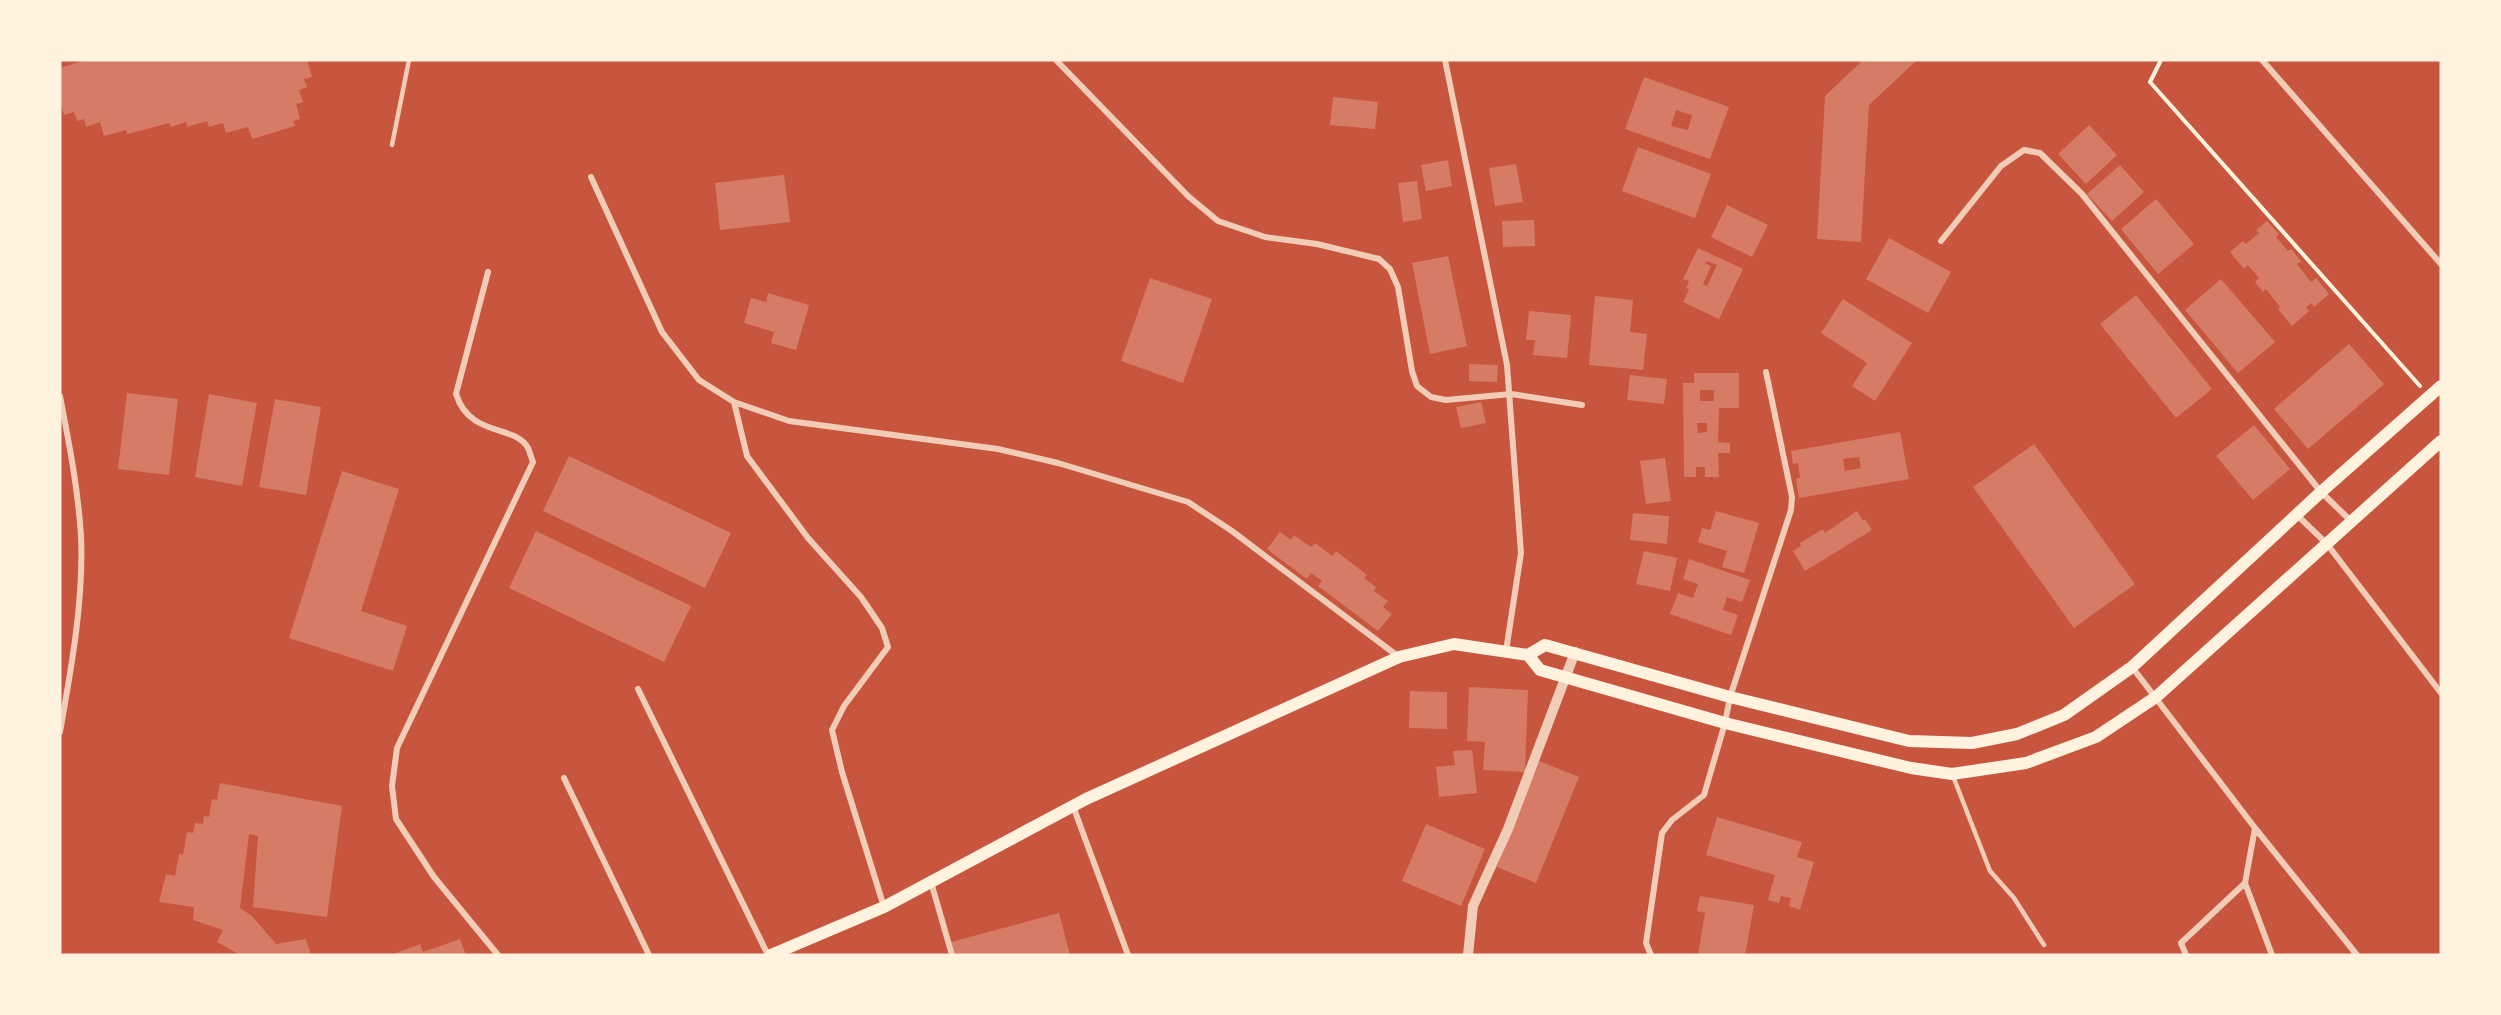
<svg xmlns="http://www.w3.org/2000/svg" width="2501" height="1015" viewBox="0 0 2501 1015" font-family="'Libre Baskerville',serif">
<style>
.building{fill:#d67c66;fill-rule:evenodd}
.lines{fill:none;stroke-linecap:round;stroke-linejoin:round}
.path{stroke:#fff3e0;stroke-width:4}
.service{stroke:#f1ccb7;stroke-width:4.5}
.minor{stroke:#f1ccb7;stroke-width:6}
.tertiary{stroke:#f1ccb7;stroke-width:10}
.secondary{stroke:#fff3e0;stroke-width:12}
</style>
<rect width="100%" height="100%" fill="#c8553d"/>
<path class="building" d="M85,60H307L312,77L304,79L307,87L299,90L303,102L296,104L300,119L293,121L295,126L252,139L248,127L226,133L223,123L209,127L207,121L187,127L186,122L171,127L170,123L127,134L126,130L104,136L100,122L86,127L84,119L77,121L74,112L64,115L60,101V68Z
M1863,60H1917L1869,105L1861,242L1817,239L1825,96Z
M1644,77L1729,107L1710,159L1625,129ZM1676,110L1692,115L1688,130L1671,126Z
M1333,97L1378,102L1375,129L1330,125Z
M2089,125L2117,155L2086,184L2058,154Z
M1638,147L1711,174L1695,218L1622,191Z
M1448,160L1452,186L1426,191L1421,165Z
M1516,164L1523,202L1495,206L1489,168Z
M2120,165L2144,192L2112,221L2087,194Z
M784,175L790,222L720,230L715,183Z
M1417,181L1422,219L1403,222L1398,183Z
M2156,199L2194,244L2158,274L2121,229Z
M1727,205L1768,225L1752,257L1711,237Z
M1534,220L1535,246L1503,247L1502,221Z
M2267,221L2279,234L2276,237L2288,251L2291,249L2301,261L2297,264L2311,282L2316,278L2329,294L2314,307L2311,303L2306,307L2309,311L2292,326L2278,309L2280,307L2266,289L2263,292L2255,282L2259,278L2248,265L2244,269L2230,252L2243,241L2246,244L2259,233L2256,230Z
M1889,238L1951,272L1928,313L1866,279Z
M1698,248L1743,269L1719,319L1683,302L1689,289L1686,288L1689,281L1683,279ZM1707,261L1717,265L1707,286L1703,284L1711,266L1705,263Z
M1448,256L1467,346L1430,354L1412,263Z
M1150,278L1212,299L1183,383L1121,361Z
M2221,279L2275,342L2238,373L2185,310Z
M768,293L809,305L796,350L771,343L774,332L744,323L751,298L766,302Z
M2136,295L2212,389L2176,418L2100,324Z
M1595,296L1633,300L1630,332L1647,334L1643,370L1589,365Z
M1843,299L1912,343L1875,401L1852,386L1867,363L1821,333Z
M1529,311L1571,315L1567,358L1533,355L1535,340H1526Z
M2349,344L2384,384L2308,449L2274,409Z
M1469,364L1498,365L1497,382L1469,381Z
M1694,373H1739V408H1719L1718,442L1730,443V453H1718L1719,477H1705V467H1696V477H1684L1683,383H1694ZM1700,390H1714V401H1700ZM1697,423H1707V432L1698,433Z
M1630,375L1667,379L1664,404L1627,400Z
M127,393L178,399L169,475L118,469Z
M209,394L257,403L242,486L195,477Z
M275,399L321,407L306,495L259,487Z
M1481,402L1486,423L1461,428L1456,407Z
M2254,425L2290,469L2253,500L2216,456Z
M1900,432L1909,479L1799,498L1796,479L1800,478L1798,463L1793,464L1791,451ZM1859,457L1861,468L1845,471L1843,459Z
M2034,444L2135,584L2074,628L1973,487Z
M569,456L731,533L705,588L543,511Z
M1665,458L1671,501L1646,504L1640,461Z
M342,471L399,489L361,611L407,626L393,671L289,638Z
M1716,511L1759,523L1744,573L1722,567L1727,551L1698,542L1702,528L1710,530Z
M1857,511L1863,521L1865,519L1872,530L1805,571L1793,551L1801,546L1800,543L1823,529L1825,533Z
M1633,513L1669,516L1667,544L1630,540Z
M536,531L691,606L664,662L509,588Z
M1280,532L1291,540L1294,535L1311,547L1315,543L1332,556L1336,551L1367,575L1364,578L1376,587L1374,591L1388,601L1383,607L1392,614L1378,631L1318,586L1322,581L1311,573L1307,579L1267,549Z
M1644,551L1677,558L1670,591L1636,584Z
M1689,559L1750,580L1742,602L1727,597L1723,610L1738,615L1731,635L1670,614L1678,593L1693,598L1698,584L1683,579Z
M1469,687L1528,690L1525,772L1483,770L1485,742L1467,741Z
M1410,691L1447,692V729L1409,728Z
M1472,750L1477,793L1439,797L1436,767L1455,765L1453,751Z
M1539,761L1579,777L1536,883L1497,867Z
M220,783L342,806L327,917L253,907L258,836L249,834L240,908L252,916L276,944L306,939L311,955H240L217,942L223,930L193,920L194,907L159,902L166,874L175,876L179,854L183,855L187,832L193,833L195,823L203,824L204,816L209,817L212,799L217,800Z
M1717,817L1802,842L1797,857L1814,862L1800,910L1789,906L1791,898L1781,896L1779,903L1768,900L1775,875L1706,855Z
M1426,824L1485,849L1461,906L1402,881Z
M1700,896L1754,905L1745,955H1698L1705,913L1697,911Z
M1059,913L1070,955H955L951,942Z
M460,939L466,955H391L420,944L423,952Z"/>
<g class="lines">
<path class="path" d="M2161,60L2150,82L2420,386"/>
<path class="service" d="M392,145L409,60
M1953,776L1990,871L2014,898L2044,945"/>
<path class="minor" d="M1056,60L1188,196L1218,221L1265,237L1317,244L1379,259L1390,269L1398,287L1412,371L1417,386L1431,397L1446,400L1511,394L1582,405
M1445,60L1507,365L1521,553L1506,651
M2262,60L2441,264
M591,177L662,332L699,380L734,402L789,421L998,449L1058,463L1188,502L1232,531L1399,657
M1941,241L2001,166L2024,150L2040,153L2082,194L2321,492L2351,521
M488,272L456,394C470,438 515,424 528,448C530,452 531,458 533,462L397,748L392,786L396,819L434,877L498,955
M60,396C69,443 78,488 81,536C84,599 71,670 60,732
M734,402L747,456L808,538L861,597L882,628L888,647L844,706L832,730L842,772L884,907
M2297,515L2327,544L2441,693
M2132,667L2255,828L2357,955
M638,689L768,955
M564,778L649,955
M1073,806L1128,955
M931,882L952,955
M2245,883L2272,955
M1651,955L1646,943L1662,833L1672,820L1704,795L1725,723L1730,697L1791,510L1792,497L1766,372
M2186,955L2181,943L2245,883L2255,828"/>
<path class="tertiary" d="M1468,955L1473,906L1508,829L1575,652"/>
<path class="secondary" d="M1528,655L1545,645L1730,697L1909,741L1972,743L2017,734L2064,715L2132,667L2321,492L2441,386
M771,955L884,907L1086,799L1399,657L1454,644L1528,655L1540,670L1725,723L1911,768L1952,774L2026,763L2096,737L2156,697L2441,441"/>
</g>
<rect width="2501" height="1015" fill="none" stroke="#fff3e0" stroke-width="123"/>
</svg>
